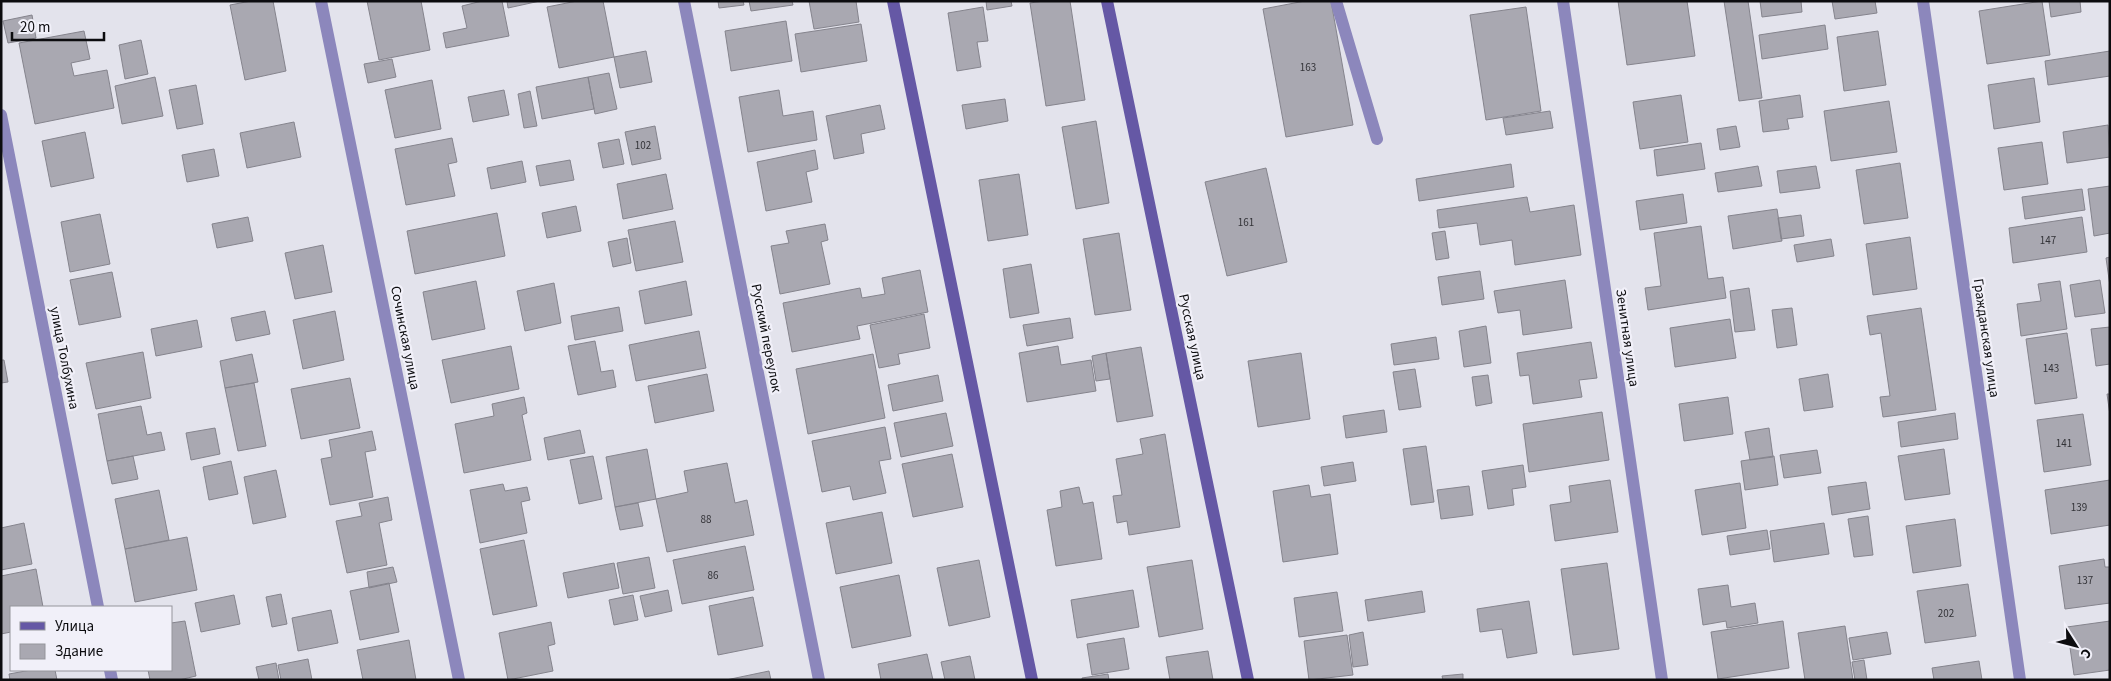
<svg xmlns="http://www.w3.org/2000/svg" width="2111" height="681" viewBox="0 0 2111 681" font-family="'Source Sans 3',sans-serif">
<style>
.building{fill:#a9a8b1;stroke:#85848d}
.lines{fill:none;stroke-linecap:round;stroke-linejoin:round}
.lane{stroke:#8c87bc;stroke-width:12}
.street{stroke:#8c87bc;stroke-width:12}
.secondary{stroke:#6558a5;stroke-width:12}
.labels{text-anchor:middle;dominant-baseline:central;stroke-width:4.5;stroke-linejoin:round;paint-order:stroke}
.number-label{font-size:11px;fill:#333338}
.street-label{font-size:14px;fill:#0c0c0f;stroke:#f1f0f9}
</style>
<rect width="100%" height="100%" fill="#e3e3ec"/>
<path class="building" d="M251,1H273L286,71L245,80L230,5Z
M367,1H421L430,50L379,60Z
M502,1L509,36L446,48L443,33L467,28L462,6L482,1Z
M507,1H540L508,8Z
M577,1H603L614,57L559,68L547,7Z
M718,1H743L744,5L719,8Z
M749,1H792L793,5L751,11Z
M809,1H856L859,22L814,29Z
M986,1H1011L1012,6L987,10Z
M1044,1H1070L1085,100L1046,106L1030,3Z
M1305,1H1331L1353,125L1286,137L1263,9Z
M1618,1H1687L1695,56L1627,65Z
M1724,1H1748L1762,98L1739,101Z
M1760,1H1801L1802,12L1762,17Z
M1832,1H1875L1877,13L1835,19Z
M2042,1L2050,55L1987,64L1979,11Z
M2049,1H2080L2081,12L2051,17Z
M983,7L988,41L977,42L981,67L957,71L948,13Z
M1526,7L1541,111L1486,120L1470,15Z
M32,15L36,38L8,43L3,21Z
M786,21L792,61L731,71L725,31Z
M861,24L867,61L801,72L795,34Z
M1825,25L1828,49L1762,59L1759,35Z
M84,31L90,59L71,63L74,76L107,70L114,108L35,124L19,43Z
M1878,31L1886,85L1844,91L1837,37Z
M141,40L148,74L125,79L119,45Z
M646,51L652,82L620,88L614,57Z
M2110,51V76L2048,85L2045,61Z
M392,59L396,77L368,83L364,64Z
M609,73L617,109L595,114L588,77Z
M155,77L163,116L122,124L115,86Z
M588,77L594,109L542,119L536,87Z
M2034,78L2040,122L1994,129L1988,85Z
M432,80L441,129L395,138L385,90Z
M196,85L203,124L177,129L169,90Z
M504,90L509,115L473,122L468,97Z
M779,90L783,116L813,111L817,140L748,152L739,97Z
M530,91L537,126L524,128L518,94Z
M1681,95L1688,142L1640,149L1633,102Z
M1800,95L1803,117L1787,119L1789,129L1763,132L1759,101Z
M1005,99L1008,121L966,129L962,105Z
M1889,101L1897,152L1831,161L1824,111Z
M880,105L885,129L861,134L864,153L834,159L826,116Z
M1550,111L1553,128L1506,135L1503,118Z
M1096,121L1109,203L1076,209L1062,127Z
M294,122L301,157L247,168L240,133Z
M2108,125L2110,157L2067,163L2063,132Z
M655,126L661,159L632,165L625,132Z
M1736,126L1740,147L1720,150L1717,129Z
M85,132L94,178L51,187L42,141Z
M452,138L457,162L448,164L455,196L406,205L395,149Z
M619,139L624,164L603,168L598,143Z
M2042,142L2048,184L2004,190L1998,148Z
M1701,143L1705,169L1657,176L1654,150Z
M214,149L219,176L187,182L182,155Z
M815,150L818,169L806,172L812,202L766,211L757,162Z
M570,160L574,180L540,186L536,166Z
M522,161L526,182L491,189L487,168Z
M1900,163L1908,218L1864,224L1856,170Z
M1511,164L1514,187L1419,201L1416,179Z
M1758,166L1762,186L1718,192L1715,173Z
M1816,166L1820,188L1780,193L1777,171Z
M1266,168L1287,262L1227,276L1205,182Z
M666,174L673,209L623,219L617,184Z
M1019,174L1028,235L988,241L979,180Z
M2110,186V233L2094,236L2088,189Z
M2082,189L2085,210L2025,219L2022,197Z
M1683,194L1687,223L1640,230L1636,201Z
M1527,197L1530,212L1574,205L1581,255L1515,265L1512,240L1480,245L1477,223L1439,228L1437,210Z
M576,206L581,231L547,238L542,213Z
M1777,209L1782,241L1733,249L1728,216Z
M497,213L505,256L415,274L407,231Z
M100,214L110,264L70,272L61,222Z
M1801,215L1804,236L1781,239L1778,218Z
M248,217L253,241L217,248L212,224Z
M2082,217L2087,252L2013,263L2009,228Z
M675,221L683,262L636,271L628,230Z
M825,224L828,240L821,242L830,284L780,294L771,246L789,243L786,231Z
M1701,226L1708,279L1723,277L1726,298L1648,310L1645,288L1661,286L1654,233Z
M1445,231L1449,258L1436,260L1432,233Z
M1119,233L1131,310L1095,315L1083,239Z
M1910,237L1917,289L1873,295L1866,244Z
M627,238L631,263L613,267L608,242Z
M1831,239L1834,256L1797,262L1794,245Z
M323,245L332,292L295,299L285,253Z
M2110,257V286L2106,258Z
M1031,264L1039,313L1010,318L1003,269Z
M920,270L928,312L857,326L860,339L792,352L783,303L860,288L862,298L885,294L882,278Z
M1480,271L1484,299L1442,305L1438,277Z
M112,272L121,317L79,325L70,280Z
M1565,280L1572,328L1523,335L1520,310L1498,313L1494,291Z
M2100,280L2105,313L2075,317L2070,285Z
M476,281L485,329L432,340L423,292Z
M686,281L692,315L645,324L639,291Z
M2060,281L2067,329L2021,336L2017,304L2041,301L2038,284Z
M554,283L561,323L525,331L517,291Z
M1749,288L1755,330L1735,332L1730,291Z
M619,307L623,331L575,340L571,316Z
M1792,308L1797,345L1777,348L1772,310Z
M1921,308L1936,410L1883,417L1880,397L1890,396L1881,333L1870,335L1867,316Z
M265,311L270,334L236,341L231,318Z
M335,311L344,360L303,369L293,320Z
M924,314L930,348L898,354L900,364L879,368L870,325Z
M1070,318L1073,338L1027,346L1023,325Z
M1730,319L1736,358L1675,367L1670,328Z
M197,320L202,347L156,356L151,329Z
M1486,326L1491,363L1464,367L1459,331Z
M2110,327V364L2096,366L2091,329Z
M699,331L706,368L636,381L629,345Z
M2067,333L2077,398L2035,404L2026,339Z
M1436,337L1439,359L1394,365L1391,344Z
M595,341L601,372L613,370L616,387L578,395L568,346Z
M1591,342L1597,378L1579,380L1582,397L1533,404L1529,375L1520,376L1517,353Z
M511,346L519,389L451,403L442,360Z
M1058,346L1061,365L1091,360L1096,391L1027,402L1019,353Z
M1141,347L1153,416L1117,422L1106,353Z
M143,352L151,398L96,409L86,363Z
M1106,353L1110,379L1096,381L1092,356Z
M1301,353L1310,419L1258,427L1248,361Z
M252,354L258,382L225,388L220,361Z
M873,354L885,418L808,434L796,369Z
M1,360H4L8,382L1,383Z
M1415,369L1421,407L1399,410L1393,372Z
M707,374L714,411L655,423L648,386Z
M1828,374L1833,407L1804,411L1799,379Z
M938,375L943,401L893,411L888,385Z
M1488,375L1492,403L1476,406L1472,377Z
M350,378L360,428L301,439L291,389Z
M254,383L266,446L238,451L225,388Z
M2107,394H2110V415Z
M524,397L527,413L522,415L531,460L464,473L455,424L494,416L492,404Z
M1728,397L1733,434L1684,441L1679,404Z
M141,406L147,435L161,432L165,450L107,461L98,414Z
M1384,410L1387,432L1346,438L1343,416Z
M1602,412L1609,460L1529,472L1523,424Z
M946,413L953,446L901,457L894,423Z
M1955,413L1958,439L1901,447L1898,422Z
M2083,414L2091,465L2044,472L2037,420Z
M885,427L891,459L879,461L886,493L853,500L850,486L822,492L812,441Z
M215,428L220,454L191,460L186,433Z
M1769,428L1773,457L1750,460L1745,432Z
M580,430L585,453L548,460L544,438Z
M372,431L376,450L365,452L373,497L330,505L321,459L332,457L329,440Z
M1165,434L1180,527L1129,535L1127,521L1117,523L1113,496L1122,495L1116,459L1143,454L1140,439Z
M1426,446L1434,502L1411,505L1403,449Z
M647,449L656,499L615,507L606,457Z
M1944,449L1950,494L1905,500L1898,456Z
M1817,450L1821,473L1784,478L1780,455Z
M952,454L963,507L913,517L902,464Z
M133,456L138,479L112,484L107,461Z
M593,456L602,499L579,504L570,460Z
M1774,456L1778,485L1745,490L1741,461Z
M231,461L238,494L209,500L203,467Z
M1353,462L1356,481L1324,486L1321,467Z
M727,463L735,503L747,500L754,535L667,552L656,499L688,492L684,471Z
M1523,465L1526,487L1512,489L1514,505L1488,509L1482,471Z
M276,470L286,517L253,524L244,477Z
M1610,480L1618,532L1555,541L1550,505L1571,502L1569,486Z
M2110,480V525L2051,534L2045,490Z
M1866,482L1870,509L1832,515L1828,487Z
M1740,483L1746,528L1702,535L1695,490Z
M503,484L505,491L527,487L530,500L521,502L527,533L480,543L470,490Z
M1309,485L1311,497L1330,494L1338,554L1283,562L1273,491Z
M1469,486L1473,515L1441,519L1437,490Z
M1079,487L1083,504L1093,502L1102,559L1056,566L1047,510L1062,507L1060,491Z
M159,490L169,540L125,549L115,499Z
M388,497L392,520L379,523L387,565L347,573L336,521L362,516L359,503Z
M638,503L643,526L620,530L615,507Z
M882,512L892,563L836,574L826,523Z
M1868,516L1873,555L1854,557L1848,519Z
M1955,519L1961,566L1913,573L1906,526Z
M24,523L32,564L1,570V528Z
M1824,523L1829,554L1774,562L1770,531Z
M1767,530L1770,549L1730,555L1727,536Z
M187,537L197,590L135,602L125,549Z
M524,540L537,606L493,615L480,549Z
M745,546L754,590L682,604L673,560Z
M649,557L655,588L623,594L617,563Z
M2104,559L2105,567H2110V603L2065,609L2059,566Z
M979,560L990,617L949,626L937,568Z
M1192,560L1203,629L1159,637L1147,567Z
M614,563L619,588L568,598L563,573Z
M1607,563L1619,649L1573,655L1561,569Z
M393,567L397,582L369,588L367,572Z
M36,569L43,607H11V632L1,634V576Z
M899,575L911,636L852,648L840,587Z
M389,583L399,632L360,640L350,591Z
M1968,584L1976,636L1925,643L1917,591Z
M1728,585L1731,607L1755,603L1758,623L1727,628L1726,621L1703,625L1698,589Z
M668,590L672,611L645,617L640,596Z
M1133,590L1139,627L1077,638L1071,600Z
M1422,591L1425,612L1368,621L1365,600Z
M1337,592L1343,631L1299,637L1294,598Z
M281,594L287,624L272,627L266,597Z
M234,595L240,624L201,632L195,603Z
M633,595L638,620L614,625L609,600Z
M753,597L763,646L718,655L709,606Z
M1529,601L1537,653L1507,658L1502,629L1480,632L1477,609Z
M331,610L338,643L298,651L292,618Z
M185,621L196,676L179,680H150L148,670H171V623Z
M1783,621L1789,668L1718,679L1711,632Z
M2110,621V670L2074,675L2067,627Z
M551,622L555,644L548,646L553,671L508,680L499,633Z
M1845,626L1853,680H1805L1798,633Z
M1363,632L1368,665L1353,667L1349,635Z
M1887,632L1891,654L1853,660L1849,638Z
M1347,635L1353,675L1309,680L1304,641Z
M1124,638L1129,669L1092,675L1087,644Z
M409,640L416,680H363L357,650Z
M1208,651L1213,680H1170L1166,657Z
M927,654L933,680H881L878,664Z
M970,656L975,680H945L941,662Z
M308,659L312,680H281L278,665Z
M1864,660L1867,680H1855L1852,662Z
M1979,661L1982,680H1934L1932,668Z
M276,663L279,680H259L256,667Z
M31,670H55L57,680H10L9,674Z
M769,671L771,680H726Z
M1108,674L1109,680H1082V678Z
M1463,674V680H1443L1442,676Z"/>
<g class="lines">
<path class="lane" d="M1336,1L1377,139"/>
<path class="street" d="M321,1L459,680
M684,1L819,680
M1563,1L1662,680
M1923,1L2020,680
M1,115L98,607
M110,670L112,680"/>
<path class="secondary" d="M893,1L1032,680
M1107,1L1248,680"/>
</g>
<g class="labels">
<g class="number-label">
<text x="1308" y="67">163</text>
<text x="643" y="145">102</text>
<text x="1246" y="222">161</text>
<text x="2048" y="240">147</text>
<text x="2051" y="368">143</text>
<text x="2064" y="443">141</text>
<text x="2079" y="507">139</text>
<text x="706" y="519">88</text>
<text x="713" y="575">86</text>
<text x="2085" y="580">137</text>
<text x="1946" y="613">202</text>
</g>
<g class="street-label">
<text transform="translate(1192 337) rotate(78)">Русская улица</text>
<text transform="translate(405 338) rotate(79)">Сочинская улица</text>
<text transform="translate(766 338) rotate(79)">Русский переулок</text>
<text transform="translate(1627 338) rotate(82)">Зенитная улица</text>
<text transform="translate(1986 338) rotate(82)">Гражданская улица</text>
<text transform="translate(64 358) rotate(79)">улица Толбухина</text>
</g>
</g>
<rect width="2111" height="681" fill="none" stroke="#0c0c0f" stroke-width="5"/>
<rect x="10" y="606" width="162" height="65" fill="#f1f0f9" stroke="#95959b"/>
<rect x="20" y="622" width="25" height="8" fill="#6558a5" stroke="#95959b"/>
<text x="55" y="631" font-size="15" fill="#0c0c0f">Улица</text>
<rect x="20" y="644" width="25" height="15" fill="#a9a8b1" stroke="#95959b"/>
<text x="55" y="656" font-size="15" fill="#0c0c0f">Здание</text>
<g transform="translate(2076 646) rotate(126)" stroke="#f1f0f9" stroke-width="4" paint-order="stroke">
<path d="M0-4L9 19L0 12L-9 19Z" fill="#0c0c0f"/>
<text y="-8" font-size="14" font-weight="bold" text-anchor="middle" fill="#0c0c0f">С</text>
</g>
<path d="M12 32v8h92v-8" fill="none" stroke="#0c0c0f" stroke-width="2.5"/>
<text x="20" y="32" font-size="15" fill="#0c0c0f" stroke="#f1f0f9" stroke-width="4" paint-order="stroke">20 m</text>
</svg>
